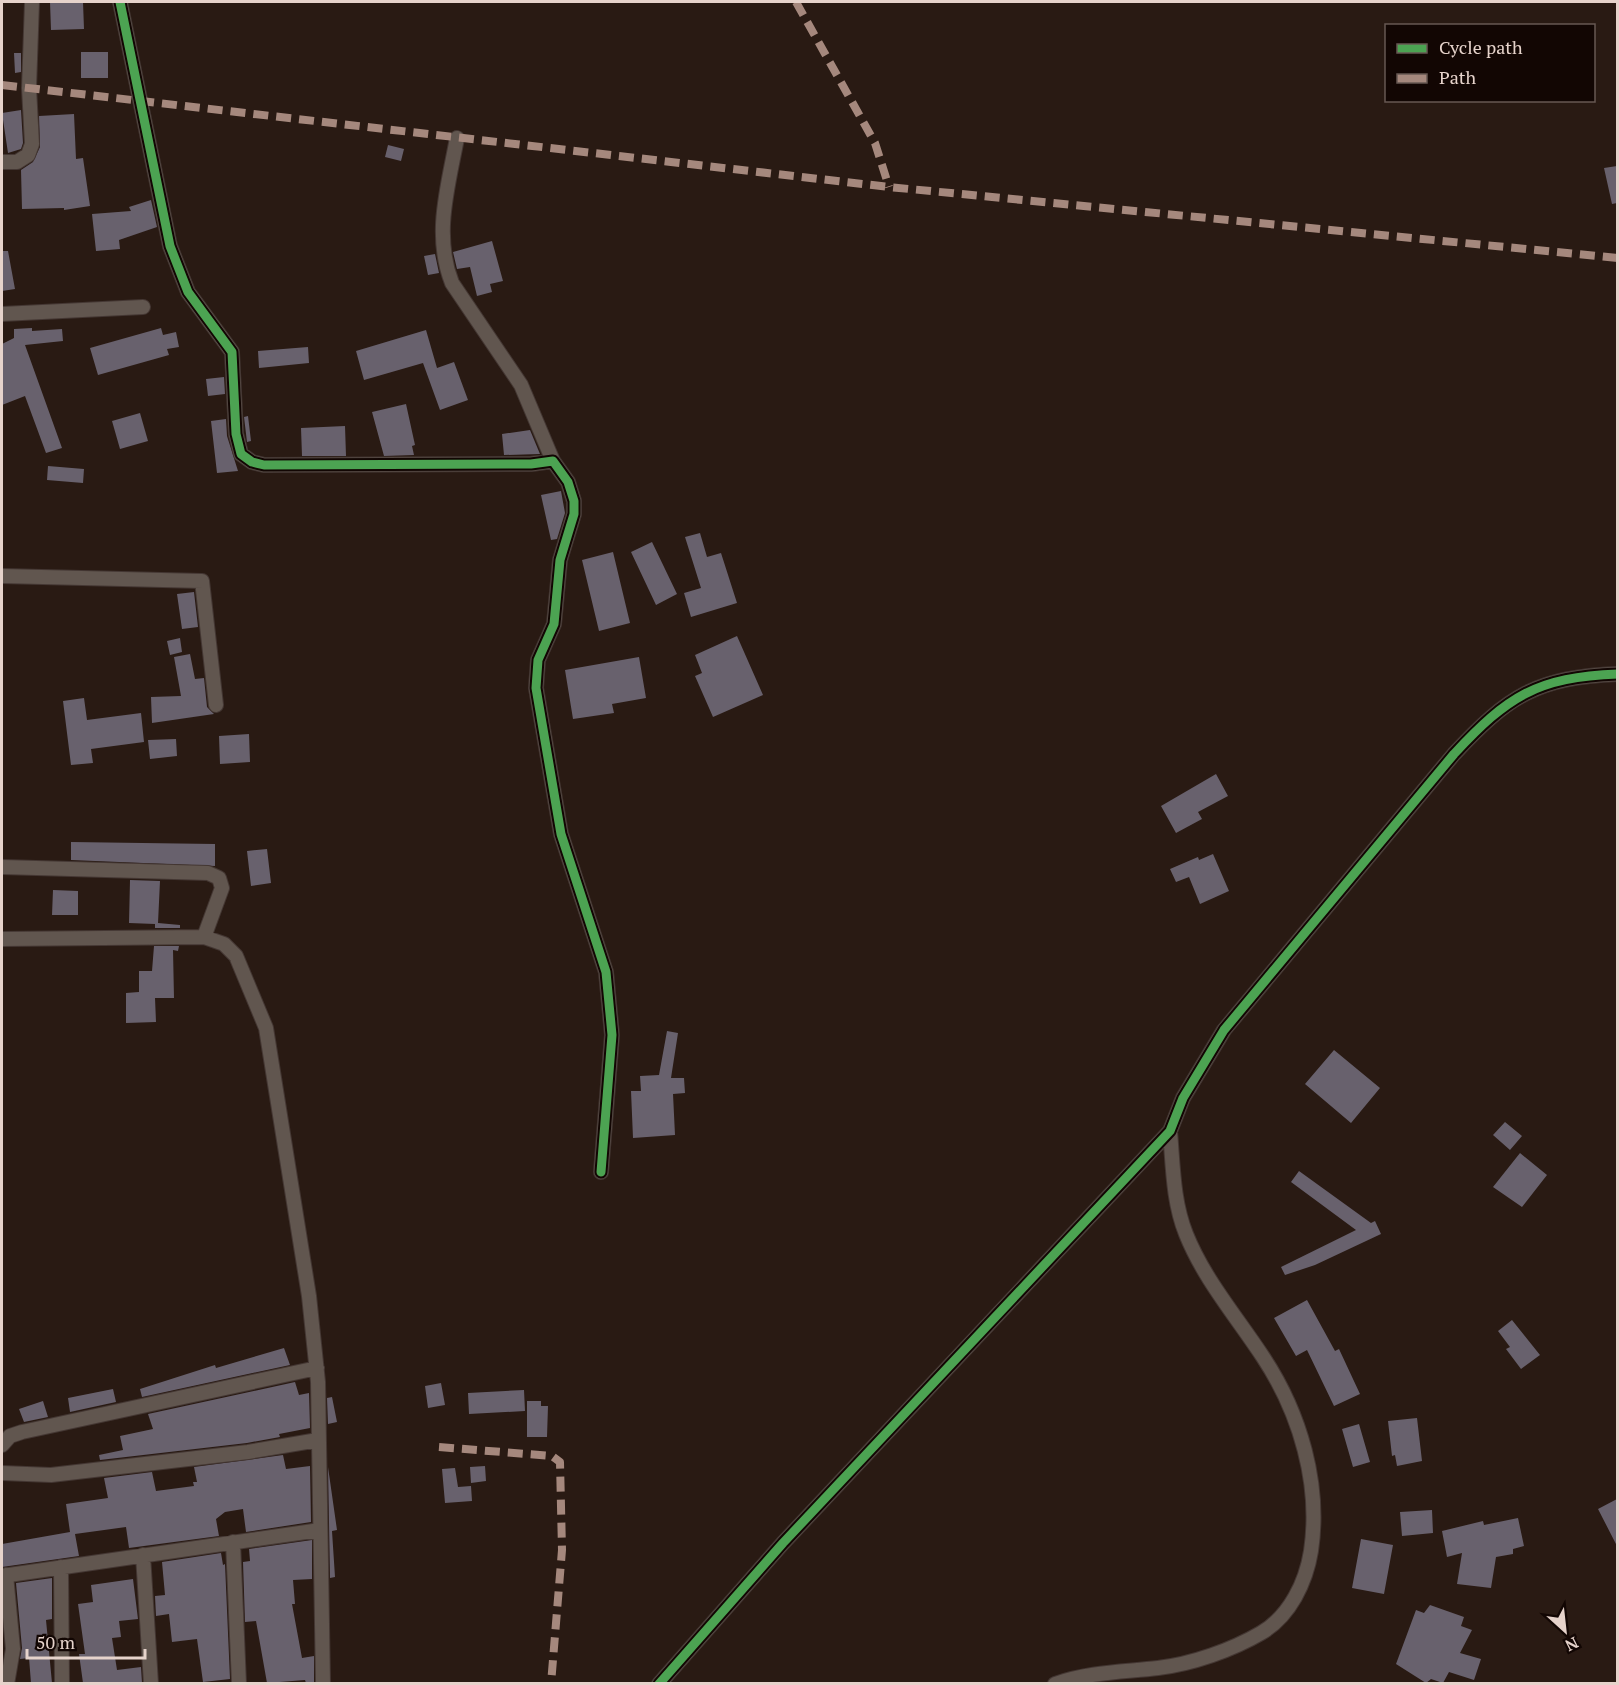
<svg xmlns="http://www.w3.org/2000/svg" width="1619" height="1685" viewBox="0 0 1619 1685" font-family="'PT Serif',serif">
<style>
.building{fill:#68616d}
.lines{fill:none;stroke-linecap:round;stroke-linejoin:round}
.minor-casing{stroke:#443733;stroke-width:16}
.minor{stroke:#61564f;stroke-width:14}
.quiet{stroke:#a5887d;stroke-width:8;stroke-dasharray:15 8;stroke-linecap:butt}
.cycleway-casing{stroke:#120603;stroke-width:13}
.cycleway{stroke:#4ca352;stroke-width:9}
</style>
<rect width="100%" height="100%" fill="#291a13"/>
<path class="building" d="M50,2H83L84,29L51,30Z
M81,52H108V78H81Z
M14,53H21V72L15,73Z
M21,110L23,143L21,149L8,153L2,113Z
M74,114L76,159L83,158L90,206L64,210V208L22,209L21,170L33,162L40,147L39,116Z
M388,145L404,149L401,161L385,157Z
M1617,166V203L1612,204L1604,168Z
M151,200L157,227L119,240L120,249L96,251L92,214L131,211L129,207Z
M492,241L503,281L490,284L492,292L477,296L470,267L457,269L453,252Z
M2,251H8L15,289L2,291Z
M435,254L439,273L428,275L424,256Z
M32,328V331L62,329L63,341L25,345L62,448L46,453L25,396L2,405V344L14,338V329Z
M161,328L163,335L176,332L179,347L167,349L169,355L98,375L90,348Z
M426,330L437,368L454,362L468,400L440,410L423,363L364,380L356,351Z
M308,347L309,363L259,368L258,351Z
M224,377L225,394L208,396L206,379Z
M406,404L415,445L412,446L414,455L384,456L372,412Z
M140,413L148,441L120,449L112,421Z
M248,416L251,441L247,442L244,417Z
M226,419L227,436L238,471L217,473L211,421Z
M345,426L346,456H302L301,428Z
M530,430L540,454L504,455L502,434Z
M48,466L84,469L83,483L47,480Z
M561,491L565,513L557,539L551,540L541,495Z
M700,533L707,557L721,553L737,603L691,617L684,593L701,588L685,537Z
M652,542L677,594L656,605L631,552Z
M613,552L630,623L599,631L582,560Z
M194,592L198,627L182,629L177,594Z
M737,636L763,695L713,717L695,676L702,673L695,655Z
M180,638L182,652L170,655L167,641Z
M190,654L195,679L204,678L207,707L214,714L152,723L151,697L181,696L174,657Z
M639,657L646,698L612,704L614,713L573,719L565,670Z
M84,698L87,720L141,713L144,742L91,749L93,763L71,765L63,701Z
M249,734L250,762L220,764L219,736Z
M176,739L177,756L150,759L148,740Z
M1216,774L1228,796L1198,812L1202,819L1176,833L1161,806Z
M71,842L215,844V866L71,860Z
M267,849L271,883L251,886L247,851Z
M1213,854L1229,891L1200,904L1189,877L1176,882L1170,869L1198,857L1199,860Z
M130,880L160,881L158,923L180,925V928H155V924L129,923Z
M53,890L78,891V915H52Z
M154,946H179L178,951L173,950L174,998H155L156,1022L126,1023V993L139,992V971H152Z
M667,1031L678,1033L671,1078H684L685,1093L673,1094L675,1135L633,1138L631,1091H641L640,1076L659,1075Z
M1334,1050L1380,1088L1351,1123L1305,1084Z
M1505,1122L1522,1136L1510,1150L1493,1135Z
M1520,1153L1547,1175L1522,1207L1493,1187Z
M1299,1171L1371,1223L1375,1221L1381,1234L1315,1265L1285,1275L1281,1267L1356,1230L1291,1182Z
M1307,1300L1335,1351L1339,1349L1360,1394L1334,1406L1307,1350L1296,1356L1274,1318Z
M1512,1320L1540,1355L1521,1369L1506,1349L1510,1347L1498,1331Z
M284,1348L290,1365L142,1397L140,1389L215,1365L216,1368Z
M295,1382L299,1395L309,1393L310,1428L279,1434L280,1437L247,1443L100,1460L99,1455L123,1450L120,1436L153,1429L148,1414Z
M441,1383L445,1405L428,1408L425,1386Z
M113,1389L116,1402L70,1412L68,1398Z
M524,1390L525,1411L469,1414L468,1393Z
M332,1397L337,1422L328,1424L327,1398Z
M43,1401L48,1417L24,1422L19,1409Z
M527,1401H541V1406H548L547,1437H527Z
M1417,1418L1422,1461L1397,1466L1395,1455L1392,1456L1388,1421Z
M1359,1424L1370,1462L1353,1467L1342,1429Z
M283,1455L286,1469L310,1466L311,1522L246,1532L243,1509L225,1512L216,1519L219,1536L129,1548L126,1527L75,1534L79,1556L2,1567V1544L70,1532L66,1504L108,1498L104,1478L152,1472L156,1491L194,1486L193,1482H197L194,1467Z
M485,1466L486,1481L471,1483L470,1467Z
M328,1467L337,1530L332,1531L335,1577L330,1578Z
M455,1468L458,1487L471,1486L472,1501L445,1503L442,1469Z
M1617,1499V1546L1598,1509Z
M1432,1510L1433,1533L1402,1536L1400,1512Z
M1518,1518L1524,1546L1513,1549V1554L1496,1557L1491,1588L1457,1584L1462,1553L1447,1557L1442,1531L1483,1521L1484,1525Z
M1361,1539L1393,1545L1384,1594L1352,1588Z
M312,1540V1579L293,1580L295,1604H292L302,1658L314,1656V1683H306L305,1680L267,1683L256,1621L245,1622L243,1562L250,1561L249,1549Z
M221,1553L223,1565L225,1564L230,1679L203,1682L197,1639L172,1642L169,1614L156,1616L155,1596L165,1595L162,1562Z
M52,1578V1619L46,1620L52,1683H31L29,1658L20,1659L22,1648L16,1583Z
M133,1579L138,1619L119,1621L121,1637L112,1638L117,1670L141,1667L142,1683H83L79,1654H85L78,1604L93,1602L91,1585Z
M1430,1605L1464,1617L1461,1626L1472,1630L1460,1653L1481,1659L1474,1680L1449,1672L1443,1683L1431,1679L1426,1683L1396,1664L1416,1610L1424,1613Z"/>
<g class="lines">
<g class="minor-casing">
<path id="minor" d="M120,2L170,246L188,292L232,352L236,434L241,454L252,462L264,465L531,464L553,461L568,482L574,501V514L560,560L554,624L538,660L536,688L561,834L606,972L612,1035L601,1172
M457,138C448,187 433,235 452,283L521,385L553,461
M2,162H17L28,155L32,144L29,88L32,2
M2,314L143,307
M2,576L202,581L216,705
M2,867L208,873L219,878L222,888L204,937
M2,939L204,937L224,944L236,956L266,1028L309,1296L318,1382L323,1684
M2,1445L10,1436L22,1432L317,1368
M2,1473L51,1475L248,1452L318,1440
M233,1542L239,1684
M143,1555L151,1684
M61,1567L62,1684
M6,1575L13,1649L7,1684
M2,1576L320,1530
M659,1684L783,1543L1170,1131L1183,1098L1224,1030L1454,754C1508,696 1537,677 1618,674
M1055,1684C1089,1672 1124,1672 1158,1668C1192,1664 1232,1650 1261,1633C1290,1616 1306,1582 1311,1551C1321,1484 1300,1413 1263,1357C1236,1316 1204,1279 1186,1234C1173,1202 1173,1166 1170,1131"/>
</g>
<use href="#minor" class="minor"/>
<path class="quiet" d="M796,2L875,143L889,187
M2,85L889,187L1618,258
M439,1447L552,1456L560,1462L562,1550L551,1684"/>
<g class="cycleway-casing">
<path id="cycleway" d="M120,2L170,246L188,292L232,352L236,434L241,454L252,462L264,465L531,464L553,461L568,482L574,501V514L560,560L554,624L538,660L536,688L561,834L606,972L612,1035L601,1172
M659,1684L783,1543L1170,1131L1183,1098L1224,1030L1454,754C1508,696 1537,677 1618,674"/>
</g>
<use href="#cycleway" class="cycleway"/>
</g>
<rect width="1619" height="1685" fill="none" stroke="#e6d3cb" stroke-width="6"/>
<rect x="1385" y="24" width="210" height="78" fill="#120603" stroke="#675853" stroke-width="1.5"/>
<rect x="1397" y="44" width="30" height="9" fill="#4ca352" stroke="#675853" stroke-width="1.5"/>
<text x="1439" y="54" font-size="18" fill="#e6d3cb">Cycle path</text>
<rect x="1397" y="74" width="30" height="9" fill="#a5887d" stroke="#675853" stroke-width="1.5"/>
<text x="1439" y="84" font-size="18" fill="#e6d3cb">Path</text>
<g transform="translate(1565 1631) rotate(153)" stroke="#120603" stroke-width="4.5" paint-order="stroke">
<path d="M0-4.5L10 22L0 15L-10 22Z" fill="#e6d3cb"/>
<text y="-9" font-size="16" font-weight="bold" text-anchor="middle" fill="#e6d3cb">N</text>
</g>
<path d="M27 1649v9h118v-9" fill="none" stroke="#e6d3cb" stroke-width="3"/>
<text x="36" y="1649" font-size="18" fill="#e6d3cb" stroke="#120603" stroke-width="4.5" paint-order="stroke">50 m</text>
</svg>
